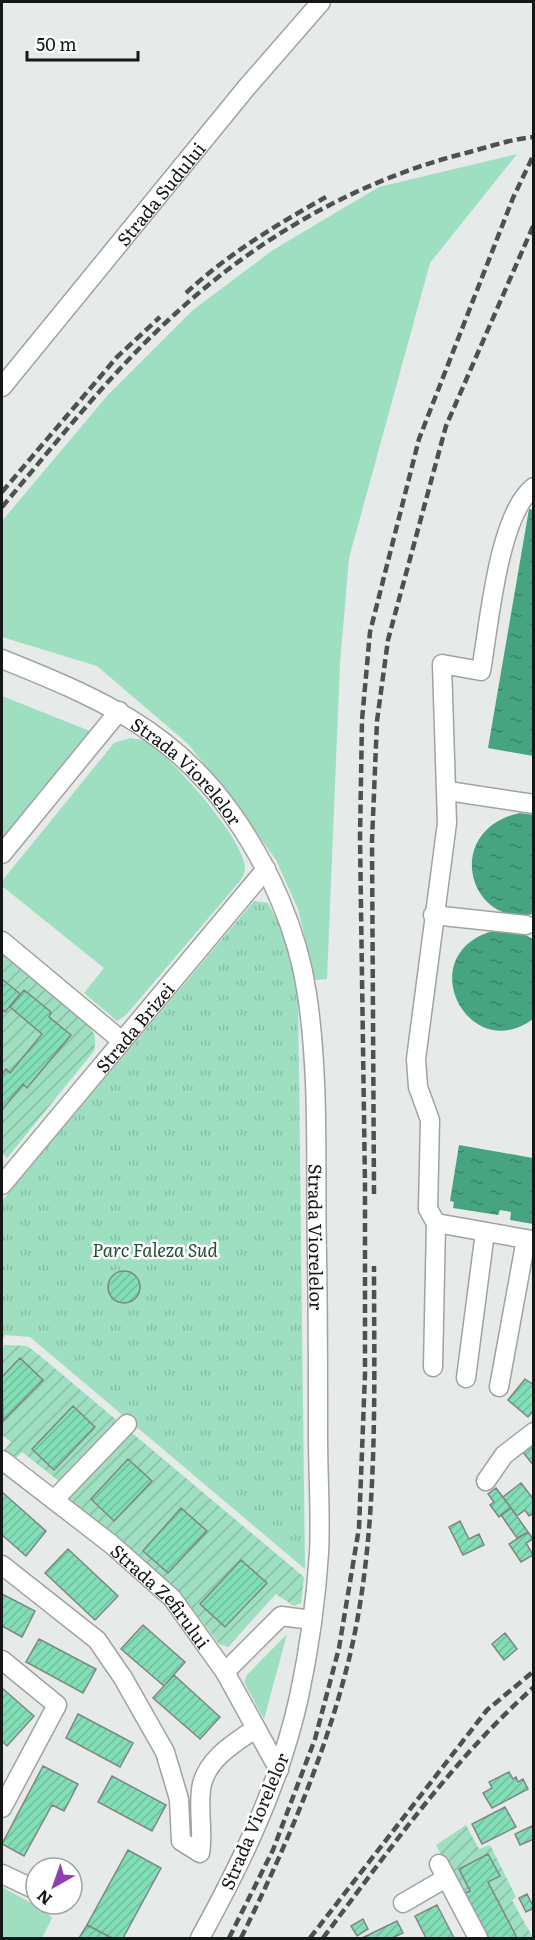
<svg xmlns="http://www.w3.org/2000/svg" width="535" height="1940" viewBox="0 0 535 1940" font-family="Literata,serif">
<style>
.grass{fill:#9ddfc0}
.park{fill:url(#park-tufts)}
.garden{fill:url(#garden-furrows);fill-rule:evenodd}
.water{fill:url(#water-ripples)}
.building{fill:url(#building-hatch);stroke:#818583;stroke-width:1.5}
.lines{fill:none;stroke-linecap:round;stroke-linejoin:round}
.minor-casing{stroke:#9fa3a1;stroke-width:21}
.minor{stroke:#fff;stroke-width:18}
.rail{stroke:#4e514f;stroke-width:4.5;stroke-dasharray:9 4.5;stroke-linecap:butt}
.labels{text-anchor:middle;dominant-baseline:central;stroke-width:5;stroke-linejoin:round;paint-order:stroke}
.street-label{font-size:18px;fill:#161817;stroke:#fff}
.park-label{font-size:18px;font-style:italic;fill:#224b3a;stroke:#fff}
</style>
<defs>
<pattern id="park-tufts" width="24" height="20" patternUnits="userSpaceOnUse" patternTransform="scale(1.5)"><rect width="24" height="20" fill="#9ddfc0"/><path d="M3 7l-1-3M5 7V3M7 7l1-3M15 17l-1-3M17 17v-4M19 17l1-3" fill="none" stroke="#86bfa4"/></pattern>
<pattern id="garden-furrows" width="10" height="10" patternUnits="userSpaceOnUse" patternTransform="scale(1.5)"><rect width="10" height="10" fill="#9ddfc0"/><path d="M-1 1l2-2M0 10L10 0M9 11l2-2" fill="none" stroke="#86bfa4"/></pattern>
<pattern id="water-ripples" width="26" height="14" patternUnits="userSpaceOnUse" patternTransform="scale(1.5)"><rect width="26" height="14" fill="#46a580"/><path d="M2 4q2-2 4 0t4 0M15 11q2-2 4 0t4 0" fill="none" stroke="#398568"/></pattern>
<pattern id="building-hatch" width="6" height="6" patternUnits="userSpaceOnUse" patternTransform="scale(1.5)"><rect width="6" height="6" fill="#81deb6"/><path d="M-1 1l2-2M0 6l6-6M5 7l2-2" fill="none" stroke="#6fbe9c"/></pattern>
</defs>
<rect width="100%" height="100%" fill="#e6eae8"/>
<path class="grass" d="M517,154L430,263L349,558L340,663L327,979L315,980L298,909L276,860L229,794L187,743L97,666L2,637V521L107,396L193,310L273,250L379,187Z
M2,696L90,731L2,841Z
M130,738C135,739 143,739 148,742C171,758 246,840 245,869C245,872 242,878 240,881L126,1015L117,1021L84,993L104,968L2,886V881L114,743Z
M287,1634L264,1719L244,1682L247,1675Z
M2,1887L47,1912L52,1918L42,1938H2Z"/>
<path class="park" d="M254,901L268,903L285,936L298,991L305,1569L30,1337L5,1335L2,1340V1201Z"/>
<path class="garden" d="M2,954L88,1025C96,1034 96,1040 94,1051L7,1158L2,1153V1110L23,1084L27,1087L70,1035L49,1017L51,1012L24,990L20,994L2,979Z
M10,1007L42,1034L10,1073L6,1070L2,1075V1009L5,1012Z
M5,1345L27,1346L39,1355L304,1577L301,1603L294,1606L276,1594L228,1647L219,1644L179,1591L55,1488L60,1482L22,1452L15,1459L4,1450L11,1442L2,1435V1419L43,1380L20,1358L2,1377V1350ZM128,1459L152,1481L114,1521L91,1499ZM181,1508L207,1531L169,1573L143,1551ZM241,1560L266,1583L226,1627L201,1604Z
M466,1825L479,1849L490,1845L516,1897L512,1900L533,1938H517L488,1882L500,1876L488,1854L470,1891L462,1895L436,1845Z"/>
<path class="water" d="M529,509L534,510L533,756L488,748Z
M520,813L534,815L533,914C468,928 442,830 520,813Z
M500,929L518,931L533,939V1019C467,1068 407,949 500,929Z
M459,1145L533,1158V1224L510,1220L511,1212L500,1210L498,1215L453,1208L454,1202L450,1201Z"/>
<path class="building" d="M2,979L20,994L5,1012L2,1009Z
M24,990L51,1012L49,1017L71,1035L27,1088L23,1084L2,1110V1075L6,1069L10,1073L42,1034L10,1007Z
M108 1287a16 16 0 1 1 32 0a16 16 0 1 1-32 0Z
M20,1358L43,1380L3,1421L2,1377Z
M525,1379L534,1385V1410L528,1417L508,1400Z
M73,1406L95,1427L54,1470L32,1449Z
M534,1443V1466L522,1451Z
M128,1459L152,1481L114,1521L91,1499Z
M521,1483L534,1500V1513L529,1516L525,1510L517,1516L503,1497Z
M496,1488L511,1508L499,1517L490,1505L494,1502L488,1494Z
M2,1492L46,1531L26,1556L2,1535Z
M181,1508L207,1531L168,1573L143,1551Z
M511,1508L528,1532L517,1538L501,1515Z
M460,1521L469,1539L479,1534L484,1545L463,1555L449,1527Z
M528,1532L533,1539L526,1543L533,1555L521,1562L509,1544Z
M68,1549L118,1596L95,1620L45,1573Z
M241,1560L267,1583L225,1627L200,1604Z
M2,1594L35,1611L22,1637L2,1626Z
M143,1625L185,1662L164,1686L121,1649Z
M505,1633L517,1649L504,1660L492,1644Z
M39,1639L96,1669L83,1693L26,1662Z
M174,1675L220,1717L200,1739L153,1698Z
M2,1688L34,1716L7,1746L2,1741Z
M78,1714L133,1743L120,1767L66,1738Z
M43,1766L78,1784L64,1811L52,1805L24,1856L2,1844Z
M509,1772L513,1779L516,1777L518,1782L523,1779L528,1789L492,1808L483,1793L492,1788L489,1782Z
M112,1776L166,1805L152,1831L98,1802Z
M505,1807L516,1827L482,1844L472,1824Z
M534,1825V1839L520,1845L515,1834Z
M128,1850L161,1868L123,1938H112L87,1925Z
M488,1854L500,1876L488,1882L517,1938H489L465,1893L470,1891L459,1869Z
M527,1894L534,1908L526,1912L519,1898Z
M437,1905L454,1938H426L415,1916Z
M363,1919L368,1929L357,1936L351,1926Z
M397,1921L403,1933L392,1938H362Z
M87,1925L112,1938H79Z"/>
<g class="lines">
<g class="minor-casing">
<g id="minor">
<path id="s1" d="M2,387L247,87L321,2"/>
<path id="s2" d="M2,659C94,696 173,729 232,814C269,866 298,931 307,994C320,1080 315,1169 317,1255C318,1316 318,1376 318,1437C318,1476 321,1515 319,1553C316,1601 309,1650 299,1697C280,1783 242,1862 200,1938"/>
<path d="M448,791L534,804"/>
<path d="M2,854L119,711"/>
<path d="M433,915L526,925"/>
<path d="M2,941L122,1041"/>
<path id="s3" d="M2,1185L266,869"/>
<path d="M436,1223L526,1239"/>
<path d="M433,1367L436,1223L428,1209L430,1120L418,1087L416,1059L447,823L442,664L481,671C489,626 498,514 534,487"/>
<path d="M466,1378L485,1232"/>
<path d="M499,1387L526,1239L534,1241"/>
<path id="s4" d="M2,1460L111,1544L172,1598L225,1672L279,1770"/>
<path d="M486,1481L504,1455L534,1432"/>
<path d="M54,1500L127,1424"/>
<path d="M2,1565L97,1640L123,1678L165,1752L179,1799L181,1841L200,1853C204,1831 197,1806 202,1784C209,1757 235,1743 256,1728"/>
<path d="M2,1660L57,1705L2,1808"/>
<path d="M225,1672L281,1616L312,1620"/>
<path d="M439,1864L478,1938"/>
<path d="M2,1874L36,1890"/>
<path d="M403,1903L446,1878"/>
</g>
</g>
<use href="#minor" class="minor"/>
<path class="rail" d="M186,293C228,254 276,225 326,197
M2,492L117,357L160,317
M2,507C57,442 111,372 175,314C255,240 353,183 458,155C483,149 509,139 534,137
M374,1194L372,841L377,721L388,640L446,426L534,224
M229,1938L273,1850L315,1739L339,1648L359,1528L365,1374V1185L360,838L362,720L370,632L419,439L513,198L534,154
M241,1938C286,1847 326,1754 350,1655C379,1532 374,1392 374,1266
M310,1938L487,1710L534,1671
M323,1938C388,1852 452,1760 534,1687"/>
</g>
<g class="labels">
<g class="street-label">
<text stroke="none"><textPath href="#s1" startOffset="250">Strada Sudului</textPath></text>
<text stroke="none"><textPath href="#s2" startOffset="219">Strada Viorelelor</textPath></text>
<text stroke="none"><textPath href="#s3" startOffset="206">Strada Brizei</textPath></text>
<text stroke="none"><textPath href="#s2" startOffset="722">Strada Viorelelor</textPath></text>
<text stroke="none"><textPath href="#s4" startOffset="210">Strada Zefirului</textPath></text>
<text transform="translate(254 1821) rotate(-67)">Strada Viorelelor</text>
</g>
<g class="park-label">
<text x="155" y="1249">Parc Faleza Sud</text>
</g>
</g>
<rect width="535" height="1940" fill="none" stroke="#161817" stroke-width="6"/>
<g transform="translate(54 1886) rotate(220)"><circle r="28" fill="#ffffff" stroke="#a2a3a2" stroke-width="1.5"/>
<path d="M0-4.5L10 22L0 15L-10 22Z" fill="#8f3faf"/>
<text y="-9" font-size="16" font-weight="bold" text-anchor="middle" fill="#161817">N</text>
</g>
<path d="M27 51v9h111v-9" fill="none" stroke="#161817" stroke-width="3"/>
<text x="36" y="51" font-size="18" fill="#161817" stroke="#ffffff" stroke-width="4.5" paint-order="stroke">50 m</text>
</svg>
